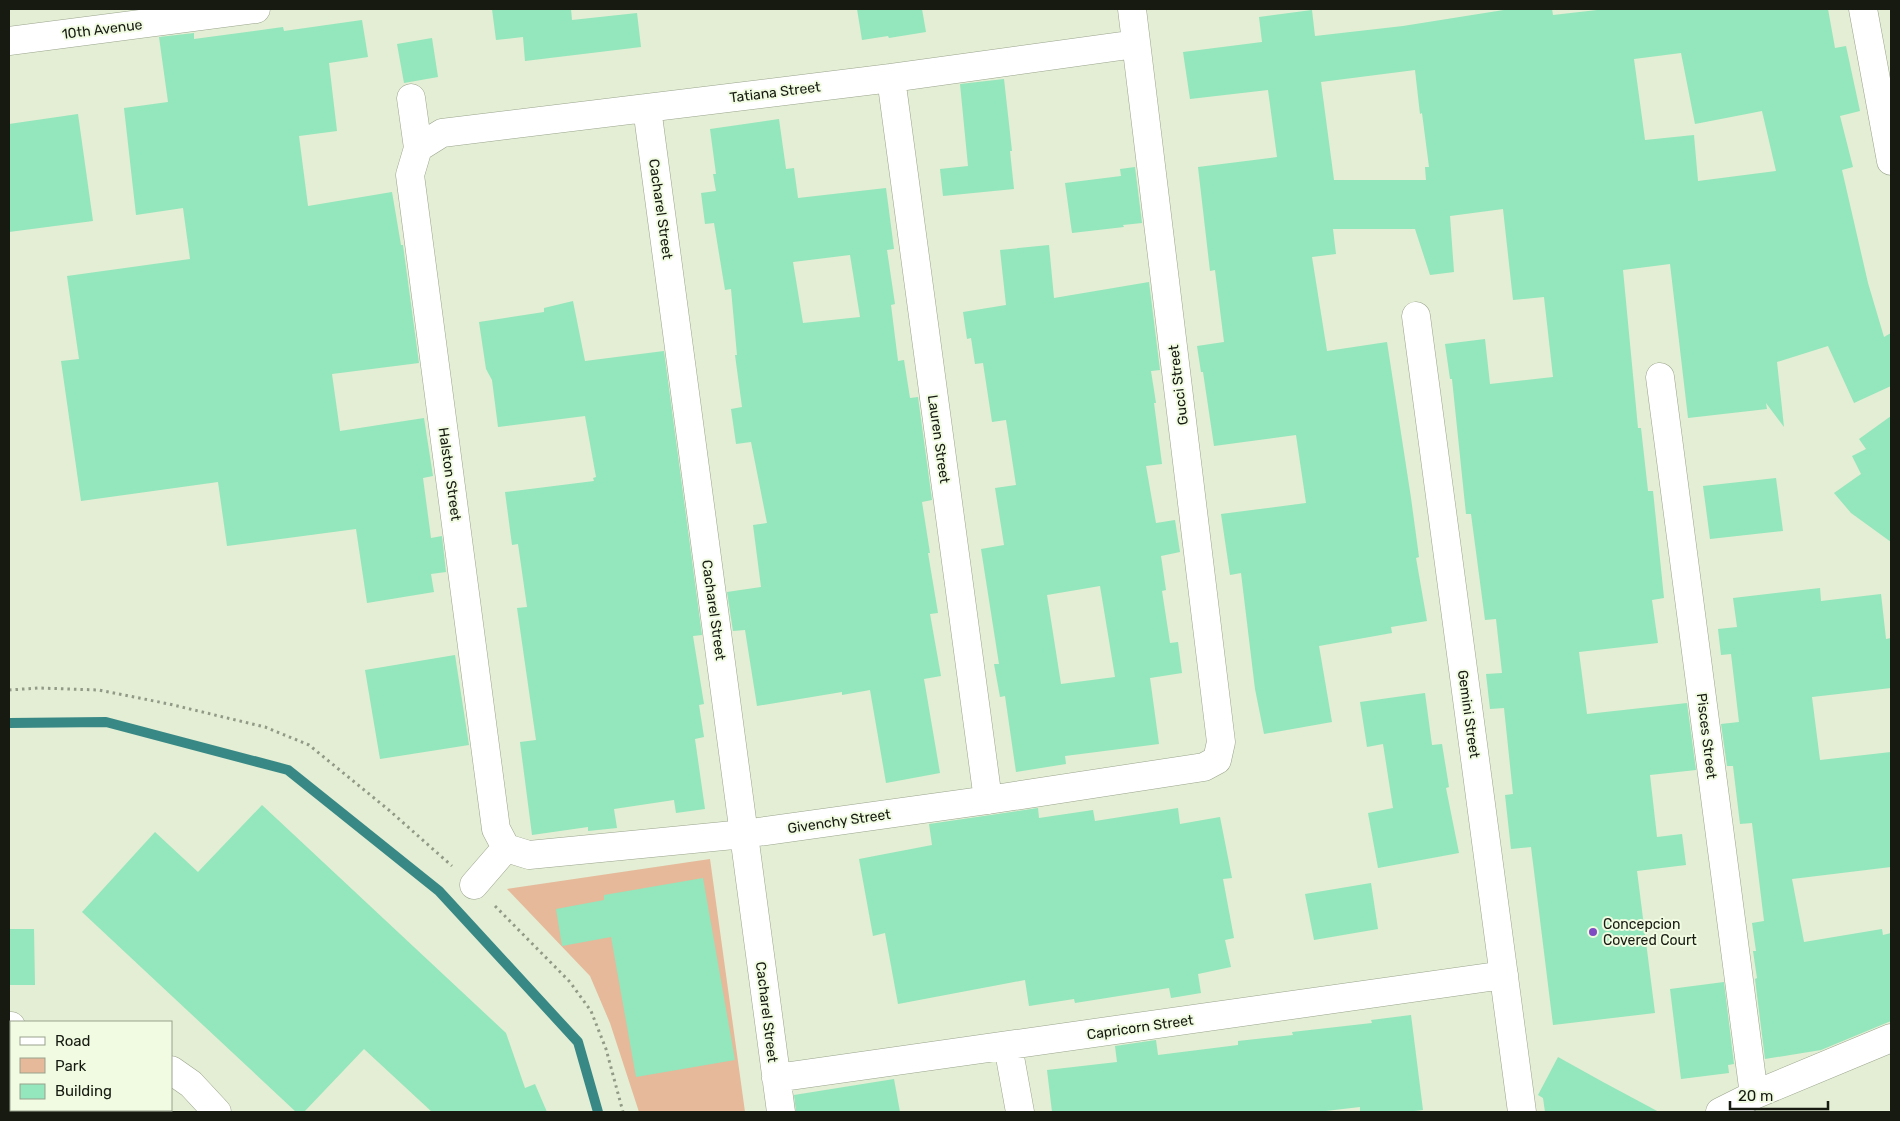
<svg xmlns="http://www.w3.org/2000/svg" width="1900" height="1121" font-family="Rubik,sans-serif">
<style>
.green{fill:#e5b99a}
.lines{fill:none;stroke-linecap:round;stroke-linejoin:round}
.stream{stroke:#388986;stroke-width:10}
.building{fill:#94e6bc;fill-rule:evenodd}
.minor-casing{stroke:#9aa48c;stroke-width:29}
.tertiary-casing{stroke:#9aa48c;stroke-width:29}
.path{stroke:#929a87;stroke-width:3;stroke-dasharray:2.5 4;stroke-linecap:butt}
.minor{stroke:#fff;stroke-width:28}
.tertiary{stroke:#fff;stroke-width:28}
.poi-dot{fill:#7f4cc3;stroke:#f0fbe1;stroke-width:2}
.labels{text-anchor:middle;stroke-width:4;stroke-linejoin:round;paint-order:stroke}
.street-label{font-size:14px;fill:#161a11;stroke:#f0fbe1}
.poi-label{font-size:14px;fill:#161a11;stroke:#f0fbe1;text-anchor:start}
</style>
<rect width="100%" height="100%" fill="#e3eed4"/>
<!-- green -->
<path class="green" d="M710 859 745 1112H639L610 1023 590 976 507 889Z"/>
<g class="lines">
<!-- stream -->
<path class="stream" d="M9 723 106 722 288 770 439 891 578 1042 598 1112"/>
</g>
<!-- building -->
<path class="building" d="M492 9H571L572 20 637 13 641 47 525 61 523 37 496 40Z
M857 9H922L926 32 889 38 888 36 862 40Z
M1510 9H1552L1553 15 1606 9H1828L1835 48 1846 46 1860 111 1840 116 1853 167 1842 170 1868 283 1884 337 1891 333V386L1854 403 1828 346 1777 362 1784 427 1766 403 1767 409 1688 418 1670 264 1623 270 1638 428H1641L1648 491H1653L1664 598 1652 600 1658 643 1579 652 1587 714 1687 703 1696 770 1650 775 1657 837 1682 834 1686 865 1637 871 1655 1013 1553 1025 1531 847 1511 849 1505 795 1513 794 1504 708 1490 709 1486 674 1502 673 1496 619 1485 620 1471 514H1466L1452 379H1450L1445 344 1485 339 1490 384 1553 377 1544 297 1513 300 1503 209 1450 216 1454 272 1430 275 1415 229H1333L1336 254 1312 257 1327 351 1387 342 1411 498 1419 557 1416 558 1427 621 1391 627 1392 633 1319 646 1332 722 1264 734 1255 689 1241 573 1230 575 1221 514 1306 503 1296 435 1214 446 1203 372H1201L1197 346 1224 342 1215 270 1210 271 1198 167 1277 157 1268 90 1190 99 1183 52 1262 42 1259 17 1312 10 1315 36 1403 26ZM1681 53 1695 124 1762 111 1776 171 1698 181 1694 135 1645 140 1634 59ZM1415 70 1420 114 1422 113 1429 167H1425L1426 180H1334L1321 82Z
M362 20 368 57 329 63 337 131 299 136 308 206 392 192 401 245H403L419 363 332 374 340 431 424 418 433 476 423 478 431 538 442 536 446 572 431 574 434 592 367 603 356 529 227 546 218 482 81 501 61 361 79 359 67 276 190 259 183 208 136 215 124 108 168 102 159 37 194 33V39L283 27 284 31Z
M432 38 438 77 404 83 397 44Z
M1004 79 1012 151H1010L1014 189 943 196 940 169 968 166 960 84Z
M78 114 93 221 9 232V124Z
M779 119 786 169 794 168 798 198 886 188 894 249 887 250 895 304 891 305 898 361 904 360 910 398 918 397 932 500 922 502 930 553H928L938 613 930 614 941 676 924 679 940 773 886 783 870 690 842 695V692L757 706 745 630 733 631 727 592 761 587 753 525 767 523 751 442 736 444 731 409 742 407 735 355H737L731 289 725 290 714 223 705 224 701 193 716 191 713 174H716L710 129ZM850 255 860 317 803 323 793 262Z
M1135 167 1142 223 1123 225 1124 227 1072 233 1065 183 1121 176 1120 169Z
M1049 245 1054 298 1149 282 1160 370 1151 371 1156 403H1154L1162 464 1146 466 1156 523 1175 520 1180 552 1161 556 1166 590 1162 591 1170 643 1178 642 1182 673 1150 678 1159 744 1065 756 1066 764 1016 772 1005 696 1000 697 994 664H999L981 549 1004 545 995 488 1016 485 1006 420 992 422 983 363 975 364 971 338 967 339 963 312 1006 305 1000 250ZM1100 586 1115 677 1061 684 1047 595Z
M573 301 585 361 664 351 702 635 693 636 704 704 699 705 704 737 695 739 705 809 676 813 674 800 614 809 617 828 588 831V827L532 835 520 742 536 740 517 608 527 607 518 544 512 545 505 492 594 481 593 478 596 477 585 416 498 427 492 380 486 369 479 322 544 312V308Z
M1891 416V542L1851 513 1834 493 1861 474 1852 456 1866 449 1859 439Z
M1776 478 1783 531 1710 539 1703 486Z
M1820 588 1821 601 1881 594 1886 639 1891 638V688L1812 697 1820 760 1891 752V867L1792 879 1804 942 1882 929 1883 935 1891 933V1021L1821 1050 1765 1059 1755 979 1757 978 1753 951H1756L1752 923 1764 921 1752 823 1740 824 1733 766H1727L1721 724 1739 722 1731 654 1721 655 1718 629 1737 627 1733 598Z
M455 655 469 745 380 759 365 670Z
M1425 693 1432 745 1442 744 1449 787 1446 788 1459 853 1378 868 1368 813 1393 808 1383 744 1367 747 1360 702Z
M262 805 506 1033 525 1088 535 1084 547 1112H432L364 1049 304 1112H296L82 912 155 832 198 872Z
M1038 808 1039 818 1093 810 1095 821 1178 808 1180 824 1220 817 1232 878 1223 879 1234 938 1225 940 1231 967 1198 974 1201 993 1171 998 1169 988 1075 1003 1074 999 1029 1006 1025 980 898 1004 885 933 873 936 859 859 932 845 929 824Z
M703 878 735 1060 636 1077 611 937 562 946 556 909 604 900V895Z
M1371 883 1378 929 1314 940 1305 894Z
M9 929H34L35 985H9Z
M1724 982 1734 1064 1728 1065 1729 1073 1681 1079 1670 989Z
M1411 1015 1423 1110 1406 1112H1360V1107L1317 1112H1052L1047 1070 1117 1062 1115 1046 1156 1040 1158 1055 1238 1045V1041L1293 1035 1292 1032 1372 1023 1371 1020Z
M1558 1057 1603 1082 1659 1112H1545L1543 1098 1538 1095Z
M894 1079 900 1112H796L794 1095Z"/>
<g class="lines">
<defs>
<path id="minor" d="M9 41 256 9
M891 78 988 800
M411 98 418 148 410 175 496 829 506 848
M647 108 781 1112
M418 148 442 133 891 78 1136 44
M1416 316 1522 1112
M1660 377 1754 1095
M474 885 506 848 529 855 744 834 988 800 1204 767 1217 760 1221 742 1132 9
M9 1026H11
M1008 1046 1020 1112
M171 1070 191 1084 217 1112
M776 1078 1504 975
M1720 1112 1754 1095 1891 1038"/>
<path id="tertiary" d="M1863 9 1891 161"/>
</defs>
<!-- minor casing -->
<use href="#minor" class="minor-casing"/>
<!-- tertiary casing -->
<use href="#tertiary" class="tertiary-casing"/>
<!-- path -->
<path class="path" d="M9 690 38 688 99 690 169 704 265 727 309 745 390 811 452 866
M495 906 570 982 591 1011 606 1049 623 1112"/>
<!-- minor -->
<use href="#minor" class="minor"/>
<!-- tertiary -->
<use href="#tertiary" class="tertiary"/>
</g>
<!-- markers -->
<circle class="poi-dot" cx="1593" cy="932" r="5"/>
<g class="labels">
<!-- street labels -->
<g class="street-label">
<text transform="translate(102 29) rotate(-7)" y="5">10th Avenue</text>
<text transform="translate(775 92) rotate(-7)" y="5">Tatiana Street</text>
<text transform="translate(661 209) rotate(82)" y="5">Cacharel Street</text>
<text transform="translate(1178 385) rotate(-97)" y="5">Gucci Street</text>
<text transform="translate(939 439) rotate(82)" y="5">Lauren Street</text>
<text transform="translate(450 474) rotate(82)" y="5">Halston Street</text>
<text transform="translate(714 610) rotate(82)" y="5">Cacharel Street</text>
<text transform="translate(1469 714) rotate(82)" y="5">Gemini Street</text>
<text transform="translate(1707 736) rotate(83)" y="5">Pisces Street</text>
<text transform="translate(839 821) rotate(-8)" y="5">Givenchy Street</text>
<text transform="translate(767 1012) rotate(83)" y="5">Cacharel Street</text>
<text transform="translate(1140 1027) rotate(-8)" y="5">Capricorn Street</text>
</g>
<!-- poi labels -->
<g class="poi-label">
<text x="1603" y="929">Concepcion<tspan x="1603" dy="16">Covered Court</tspan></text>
</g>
</g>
<!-- border -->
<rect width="1900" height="1121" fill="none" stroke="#161a11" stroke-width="20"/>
<!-- legend -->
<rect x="10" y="1021" width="162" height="90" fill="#f0fbe1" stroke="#99a18e"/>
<rect x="20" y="1037" width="25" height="8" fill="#ffffff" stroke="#99a18e"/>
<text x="55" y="1046" font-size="15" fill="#161a11">Road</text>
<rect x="20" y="1058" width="25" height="15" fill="#e5b99a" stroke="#99a18e"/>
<text x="55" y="1071" font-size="15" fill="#161a11">Park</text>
<rect x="20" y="1084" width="25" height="15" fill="#94e6bc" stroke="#99a18e"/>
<text x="55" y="1096" font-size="15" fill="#161a11">Building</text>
<!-- scale -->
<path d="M1730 1101v8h98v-8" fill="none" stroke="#161a11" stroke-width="2.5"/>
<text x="1738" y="1101" font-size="15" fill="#161a11" stroke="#f0fbe1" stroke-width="4" paint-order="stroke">20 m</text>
</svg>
